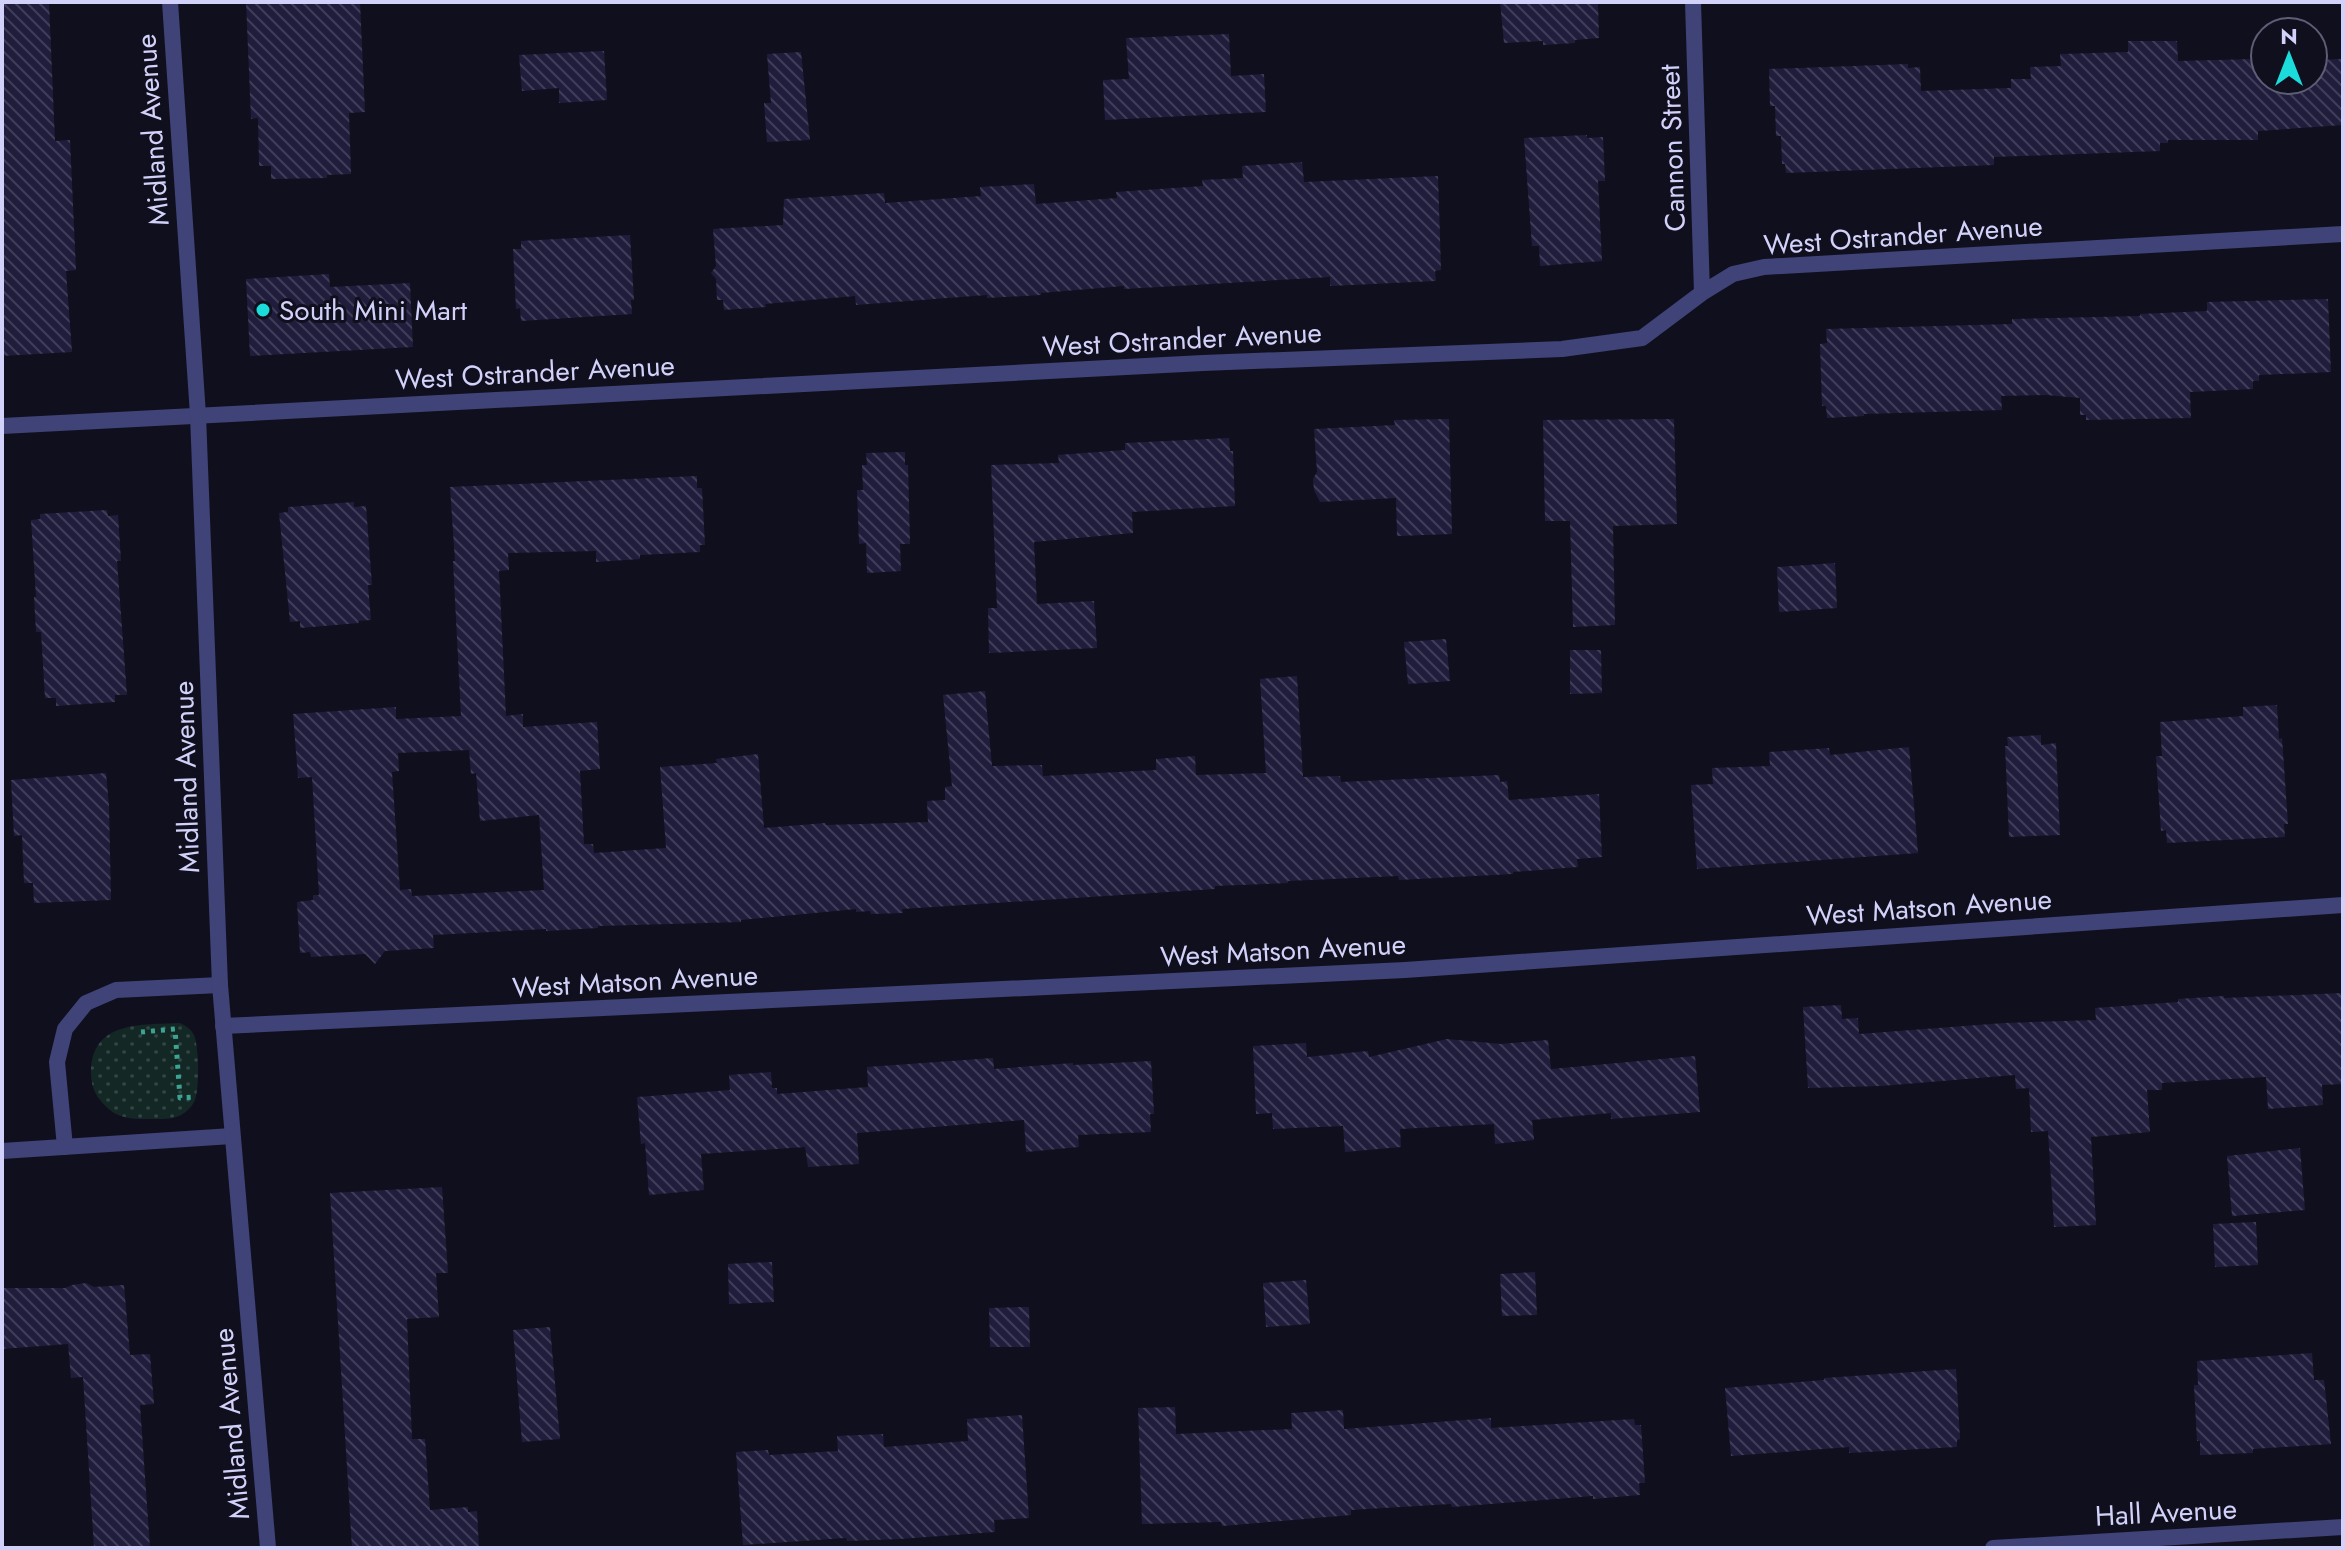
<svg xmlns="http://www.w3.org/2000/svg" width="2345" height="1550" font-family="Jost,sans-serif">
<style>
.grass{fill:url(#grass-dots)}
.building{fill:url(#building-back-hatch);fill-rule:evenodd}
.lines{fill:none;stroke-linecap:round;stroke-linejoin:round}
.path{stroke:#3ca392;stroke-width:5;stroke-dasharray:4 6;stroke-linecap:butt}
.service{stroke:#3f4377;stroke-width:16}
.minor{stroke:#3f4377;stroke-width:16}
.tertiary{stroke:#3f4377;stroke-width:16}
.poi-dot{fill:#1bdcdb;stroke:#100f1e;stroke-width:3}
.labels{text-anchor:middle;stroke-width:6;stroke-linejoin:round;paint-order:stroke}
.street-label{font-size:28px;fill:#d2d1f9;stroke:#100f1e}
.poi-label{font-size:28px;fill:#d2d1f9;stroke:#100f1e;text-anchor:start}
</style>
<defs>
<pattern id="grass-dots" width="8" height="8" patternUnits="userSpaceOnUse" patternTransform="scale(2)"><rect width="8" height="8" fill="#132724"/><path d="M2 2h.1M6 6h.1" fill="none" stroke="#344545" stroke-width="1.8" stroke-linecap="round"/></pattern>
<pattern id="building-back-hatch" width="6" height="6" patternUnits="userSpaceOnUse" patternTransform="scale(2)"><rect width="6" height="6" fill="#201d3c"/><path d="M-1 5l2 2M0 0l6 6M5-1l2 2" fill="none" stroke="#403d59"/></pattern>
</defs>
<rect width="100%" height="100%" fill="#100f1e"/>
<!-- grass -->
<path class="grass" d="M180 1023C186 1026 191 1029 194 1035 199 1046 200 1092 194 1102 192 1107 186 1112 181 1115 172 1120 156 1119 145 1119 133 1119 119 1118 110 1110 97 1099 91 1089 91 1073 91 1020 142 1025 180 1023Z"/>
<!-- building -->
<path class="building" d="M2 2H49L55 141 70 140 76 270 66 271 72 352 2 356Z
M246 2H360L365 112 349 113 351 174 327 175V178L271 179V166H259L258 118 251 119Z
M1500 2H1598L1599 38 1575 40V43L1543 45V41L1504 43Z
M1229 34 1231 76 1264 74 1266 112 1105 120 1103 80 1129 79 1126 38Z
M2128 41H2177L2178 61 2255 59 2256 62H2265V80H2313V60L2343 59V125L2258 131V140H2168V143H2160V151L1994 157V165L1786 173 1785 164H1782L1781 136H1776L1775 106H1770L1769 69 1908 64V68L1920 67 1921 91 2011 88V79H2031L2030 67 2061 66 2060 54 2128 52Z
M604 51 607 100 559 103V88L522 91 519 55Z
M801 52 810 140 767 142 764 103H771L767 54Z
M1587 135V138L1603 137 1605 181H1598L1602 261 1540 266 1539 246H1532L1524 138Z
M1302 162 1304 182 1438 176 1441 270 1435 271 1436 281 1330 286V277L1124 289V286L1041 293V295L987 298V295L856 305 855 296 765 304 766 307 724 310 723 300H717L716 279 711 273 716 266 713 229 783 225 784 199 884 193 885 203 981 196 980 187 1034 184 1036 204 1117 198 1116 192 1203 186 1202 180 1243 178 1242 166Z
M630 235 634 300H631L632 314 521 321 520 308 516 309 513 249H521V241Z
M329 274 330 287 410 283 413 347 250 356 246 279Z
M2328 299 2331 372 2259 375V381H2253V389L2190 392 2191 418 2086 420V415H2080V398L2046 395 2001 396 2002 410 1864 414V416L1827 418 1826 406H1822L1820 344 1827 343 1826 329 2012 324V319L2140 316V314L2207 311V302Z
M1449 419 1452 534 1397 536 1396 498 1320 502 1314 490 1313 479 1317 472 1314 429 1395 425 1394 420Z
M1674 419 1677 524 1613 526 1615 625 1573 627 1570 521H1545L1543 420Z
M1229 438 1230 451H1233L1235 506 1132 512 1133 533 1034 542 1037 604 1094 601 1097 648 989 653 988 608H997L991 465 1059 463 1058 455 1125 450V443Z
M905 452V465H908L910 544H900L901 571 867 573 866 543 859 544 857 490H863L862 465H867L866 453Z
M697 476V488H702L705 545H700V552L640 555V559L596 562V551L508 553 509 570 499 571 506 716 523 714V727L597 722 600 769 580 771 584 844H593L594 853 666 848 660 767 717 763 716 759 758 754 764 828 825 823 826 825 928 822 927 801 945 800V787L952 786 943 695 985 691 992 766 1042 765 1043 776 1156 770V759L1195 756 1196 775 1266 773 1260 679 1297 676 1303 777 1340 776 1341 782 1499 775 1500 782 1507 781 1509 800 1599 794 1602 857 1577 859 1578 867 1513 872V874L1399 880 1398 876 1288 881V883L1215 886V889L902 909 903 913 871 914 870 911 856 912V909L741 920V922L598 926V928L546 931V929L433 935 434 948 385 951 375 964 365 954 311 957 310 952 300 953 297 902 313 900V895H319L312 777 298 778 293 714 396 707V719L461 716 453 561H455L450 487ZM469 750 471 774 476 773 480 821 539 815 544 890 412 896 411 889 400 890 392 772 399 771 398 753Z
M354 502V507L366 506 372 585H368L371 620 358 621 359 623 300 628V621L290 622 279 513 288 512V507Z
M107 510 108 516 118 515 121 561H117L127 695H115V702L56 706V698H45L41 632H36L34 597H36L31 520 40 519V514Z
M1835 563 1837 608 1779 612 1777 567Z
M1446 639 1450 681 1408 684 1404 642Z
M1570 650H1601L1602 693 1570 694Z
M2277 705 2279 739 2282 738 2288 824H2284L2285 837 2167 843 2166 830 2161 831 2156 756H2162L2160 722 2243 716V707Z
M2041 735V745L2056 743 2060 835 2009 837 2005 746H2008L2007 737Z
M1909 747 1918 853 1697 869 1691 785 1713 784 1712 768 1770 766 1769 752 1829 748 1830 755Z
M106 773 109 806 111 900 34 903 33 883H24L22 835 14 836 11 780Z
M2343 993V1084L2322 1085 2323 1105 2268 1109 2266 1077 2162 1083V1090H2147L2150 1132 2091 1137 2096 1225 2054 1227 2048 1131 2031 1132 2029 1088 2016 1089 2015 1075 1881 1086 1808 1088 1803 1007 1841 1005 1842 1019 1858 1018 1859 1034 2004 1023 2096 1020 2095 1008 2178 1002V999L2224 996V998Z
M1447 1039 1501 1044 1548 1040 1551 1069 1695 1056 1700 1112 1611 1119V1113L1532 1120 1534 1140 1495 1144 1494 1124 1400 1129 1401 1147 1345 1152 1343 1126 1273 1129 1272 1113 1256 1114 1253 1046 1306 1043 1307 1057 1368 1051 1369 1057Z
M993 1058 994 1069 1073 1063V1065L1151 1061 1154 1114H1150L1151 1132 1078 1135 1079 1147 1026 1152 1024 1120 857 1133 859 1164 808 1167 805 1147 701 1154 704 1190 649 1195 645 1143 641 1144 637 1097 730 1090 729 1075 771 1072 772 1088H777V1094L868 1087 867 1067Z
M2300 1148 2305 1210 2232 1216 2227 1156Z
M442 1187 448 1273H436L439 1317 407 1319 412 1439H425L430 1510 468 1507V1512L477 1511 479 1548H352L330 1193Z
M2256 1222 2258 1265 2215 1267 2213 1224Z
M772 1262 774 1302 729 1304 728 1264Z
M1535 1272 1537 1315 1502 1316 1500 1274Z
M1306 1280 1310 1324 1266 1327 1263 1283Z
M86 1283 94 1287 124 1285 130 1355 150 1354 154 1404 140 1405 150 1548H94L83 1377 71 1378 68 1344 2 1349V1288H65L72 1285Z
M1029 1307 1030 1347H990L989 1308Z
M550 1327 560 1439 522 1442 513 1330Z
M2312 1353 2314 1380H2324L2331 1444 2253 1449V1453L2200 1455V1441H2197L2194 1385H2198L2197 1361Z
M1956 1369 1960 1439 1957 1440V1447L1849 1453V1447L1731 1456 1725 1388 1824 1380V1378Z
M1175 1407 1176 1434 1292 1429 1291 1413 1343 1410 1344 1429 1491 1418V1428L1634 1419 1635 1425H1641L1645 1483H1639L1640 1495 1593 1499V1496L1452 1507 1451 1504 1351 1510V1515L1222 1526 1221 1522 1142 1524 1138 1408Z
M1022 1415 1029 1518 994 1520 995 1532 900 1539 847 1541 846 1538 743 1545 736 1452 768 1450 769 1455 838 1451 837 1436 883 1434 884 1447 968 1441 967 1419Z"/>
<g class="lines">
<!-- path -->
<path class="path" d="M141 1032 175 1029 180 1098 196 1097"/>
<!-- service -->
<path class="service" d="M65 1147 57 1062 65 1029 86 1003 116 990 220 985"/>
<!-- minor -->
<path class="minor" d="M1693 2 1702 293
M2 426 1203 363 1562 349 1642 338 1702 293 1733 274 1764 267 2343 234
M223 1026 1405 970 2343 905
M2 1151 232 1136
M1993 1548 2343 1527"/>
<!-- tertiary -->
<path class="tertiary" d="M170 2 198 415 220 985 268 1548"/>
</g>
<!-- markers -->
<circle class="poi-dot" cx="263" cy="310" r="8"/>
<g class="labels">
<!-- street labels -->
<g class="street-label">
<text transform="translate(152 130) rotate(-94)" y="10">Midland Avenue</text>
<text transform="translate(1672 148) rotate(-92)" y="10">Cannon Street</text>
<text transform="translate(1903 235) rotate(-4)" y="10">West Ostrander Avenue</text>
<text transform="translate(1182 339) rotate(-3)" y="10">West Ostrander Avenue</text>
<text transform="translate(535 372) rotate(-3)" y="10">West Ostrander Avenue</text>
<text transform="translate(186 777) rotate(-92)" y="10">Midland Avenue</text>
<text transform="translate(1929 907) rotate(-4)" y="10">West Matson Avenue</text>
<text transform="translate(1283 950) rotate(-3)" y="10">West Matson Avenue</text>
<text transform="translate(635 981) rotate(-3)" y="10">West Matson Avenue</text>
<text transform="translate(231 1424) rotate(-95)" y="10">Midland Avenue</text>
<text transform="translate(2166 1512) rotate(-3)" y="10">Hall Avenue</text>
</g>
<!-- poi labels -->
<g class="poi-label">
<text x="279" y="320">South Mini Mart</text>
</g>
</g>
<!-- border -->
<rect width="2345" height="1550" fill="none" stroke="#d2d1f9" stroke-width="8"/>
<!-- north arrow -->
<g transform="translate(2289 56)"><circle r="38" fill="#100f1e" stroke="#5e5d76" stroke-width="2"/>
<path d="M0-6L14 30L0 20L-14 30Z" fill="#1bdcdb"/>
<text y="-12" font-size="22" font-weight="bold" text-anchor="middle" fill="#d2d1f9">N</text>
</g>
</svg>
